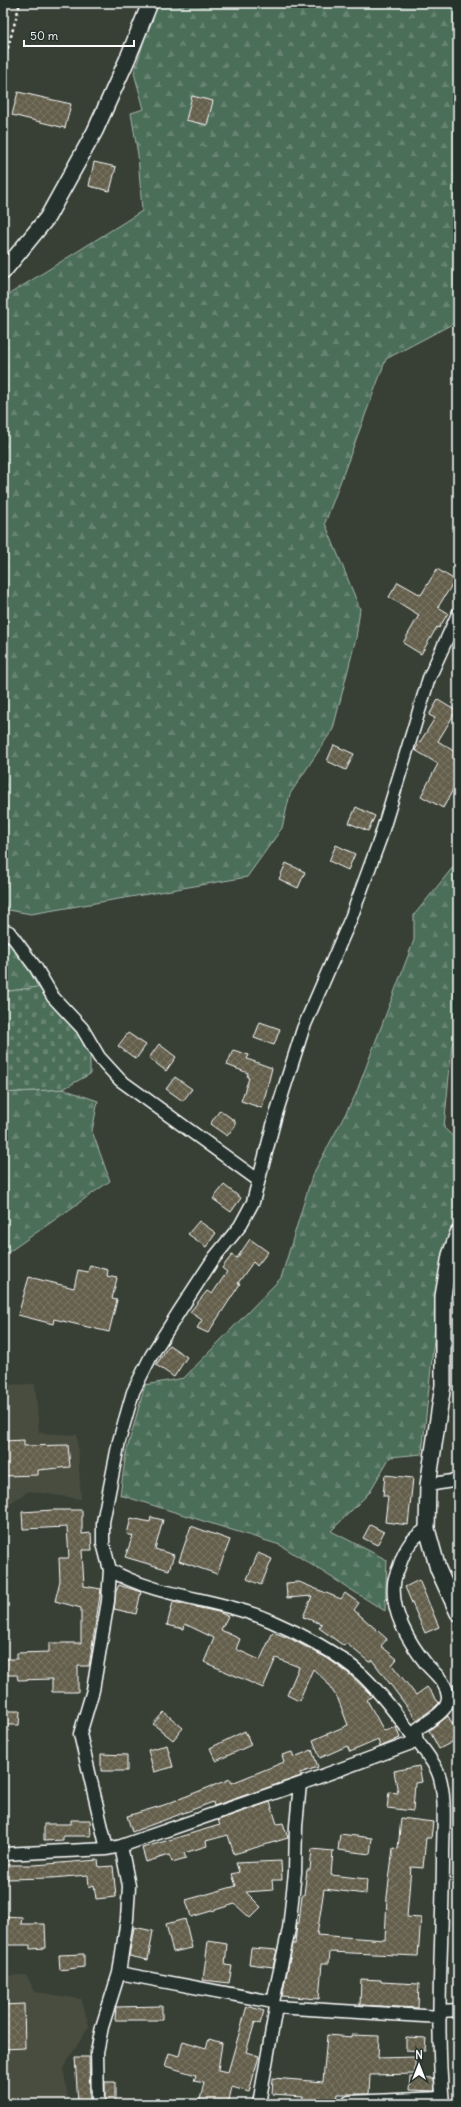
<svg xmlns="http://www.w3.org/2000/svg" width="461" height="2107" font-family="Delius,sans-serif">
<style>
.built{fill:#494d41}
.forest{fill:url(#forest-firs);stroke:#a6b6ac}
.cemetery{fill:url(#cemetery-stones);stroke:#a6b6ac}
.building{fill:url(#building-cross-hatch);stroke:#fff}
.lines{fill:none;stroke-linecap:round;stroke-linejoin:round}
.minor-casing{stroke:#fff;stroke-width:15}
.tertiary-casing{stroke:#fff;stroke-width:18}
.path{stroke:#fff;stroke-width:2.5;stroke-dasharray:3 3;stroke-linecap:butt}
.minor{stroke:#26332d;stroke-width:12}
.tertiary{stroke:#26332d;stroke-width:15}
</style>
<defs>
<pattern id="forest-firs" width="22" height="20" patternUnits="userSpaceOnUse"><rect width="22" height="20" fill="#4c6e59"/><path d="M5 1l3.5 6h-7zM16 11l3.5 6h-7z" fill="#678472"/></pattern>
<pattern id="cemetery-stones" width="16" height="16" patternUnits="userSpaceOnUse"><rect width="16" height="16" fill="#4c6e59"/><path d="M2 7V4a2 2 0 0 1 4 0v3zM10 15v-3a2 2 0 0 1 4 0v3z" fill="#678472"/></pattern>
<pattern id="building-cross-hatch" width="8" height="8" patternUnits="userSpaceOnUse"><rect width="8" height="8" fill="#635e4c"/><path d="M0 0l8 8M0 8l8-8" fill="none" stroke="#7a7667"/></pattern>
</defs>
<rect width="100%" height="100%" fill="#384036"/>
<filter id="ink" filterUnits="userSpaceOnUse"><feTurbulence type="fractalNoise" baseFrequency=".025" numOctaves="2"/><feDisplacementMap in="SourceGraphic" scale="8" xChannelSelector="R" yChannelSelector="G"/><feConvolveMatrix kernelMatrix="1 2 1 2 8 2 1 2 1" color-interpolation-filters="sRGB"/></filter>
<g filter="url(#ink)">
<!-- built -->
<path class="built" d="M35 1384 39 1433 77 1435 81 1499 29 1491 5 1506 3 1512V1385Z
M26 1975 35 1992 81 1999 89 2026 63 2068 69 2104H3V1976Z"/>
<!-- forest -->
<path class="forest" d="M154 3H458V321L386 359 325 523 360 609 356 638 333 729 290 794 282 828 247 877 31 914 3 909V298L142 211 138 155 131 113 144 109 134 73 150 21Z
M458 861V1032L452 1045 444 1128 458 1141V1219L442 1263 422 1454 390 1457 369 1493 331 1531 387 1560 385 1611 280 1545 120 1495 126 1453 145 1385 184 1378 281 1278 312 1176 355 1096 414 940V915Z
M3 930 9 932 38 987 3 992Z
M63 1089 98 1101 92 1131 110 1181 3 1256V1093Z"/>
<!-- cemetery -->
<path class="cemetery" d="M38 987 90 1048V1074L63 1089 3 1093V992Z"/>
<!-- building -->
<path class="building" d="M18 92 71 104 65 128 12 115Z
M192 96 213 101 207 125 186 120Z
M94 162 116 167 110 191 89 186Z
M437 569 455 580 438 607 448 613 439 628 437 627 421 654 403 643 419 615 389 597 398 582 421 595Z
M438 700 456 711 438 741 458 754V780L443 808 421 796 438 764 415 750 435 718 429 715Z
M334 745 354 754 346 770 327 761Z
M356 807 375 816 368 831 349 823Z
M336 845 355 854 348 870 329 861Z
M286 863 305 872 298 888 279 879Z
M260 1022 280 1029 274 1045 254 1038Z
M128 1033 146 1045 136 1059 118 1046Z
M159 1044 176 1057 166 1071 149 1058Z
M233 1050 249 1055 247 1059 272 1068 262 1108 241 1101 249 1078 247 1077 248 1073 227 1065Z
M175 1077 192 1089 183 1101 166 1089Z
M220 1110 235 1121V1126L227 1136 210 1124Z
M224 1185 241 1198 231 1212 213 1199Z
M199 1221 216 1233 206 1247 188 1234Z
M250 1239 268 1252 257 1266 253 1262 238 1283 240 1284 208 1333 197 1328 202 1320 190 1312 207 1291 212 1294 227 1272 222 1268 232 1255 237 1258Z
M90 1265 108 1270 107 1276 117 1278 112 1299 117 1300 109 1332 54 1319 53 1324 18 1315 29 1277 74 1288 78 1270 88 1272Z
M169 1345 187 1357 174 1377 156 1365Z
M24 1440V1446L68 1445 70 1467 38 1470V1475L3 1476V1441Z
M385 1475 413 1478 408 1525 385 1522 388 1496H383Z
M53 1510H82V1534L91 1533 92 1550H82L84 1586 101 1589 89 1666H78V1692H52V1679L18 1680 17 1675H3V1659H17V1653L49 1652V1643H81V1608L55 1601 60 1581 59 1558H69L67 1527 23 1529 22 1512Z
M151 1517 163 1520 155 1549 174 1555 169 1570 125 1557 133 1536 127 1534 131 1518 150 1522Z
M370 1525 384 1532 377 1545 363 1538Z
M191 1526 230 1540 217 1574 179 1561Z
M258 1553 272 1559 261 1585 247 1579Z
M419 1580 439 1627 425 1633 405 1587Z
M299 1582 341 1599 345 1593 359 1603 354 1610 387 1639 381 1646 397 1659 392 1665 416 1695 427 1687 439 1703 435 1707 417 1720 372 1660 369 1662 346 1643 344 1646 319 1628 322 1624 303 1617 312 1596 287 1598 286 1583Z
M119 1585 141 1592 136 1614 114 1609 116 1591Z
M173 1602 218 1612 228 1616 221 1630 240 1639 236 1649 260 1660 273 1632 291 1639 327 1658 348 1673 369 1693 372 1696 367 1700 384 1731 396 1727 400 1738 380 1747 378 1740 350 1752 347 1746 320 1758 313 1740 348 1725 338 1699 326 1681 313 1669 299 1701 287 1695 299 1667 276 1658 263 1688 204 1662 214 1638 185 1624 184 1629 167 1625Z
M4 1711H20L19 1725H4Z
M164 1712 183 1728 173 1740 153 1724Z
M448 1716 458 1733V1739L439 1749 429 1730Z
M245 1731 251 1745 216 1761 210 1748Z
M167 1745 173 1767 154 1772 148 1750Z
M312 1750 318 1767 300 1773 301 1776 214 1806 213 1802 132 1832 127 1816 164 1805 230 1779 232 1783 284 1762 282 1755 292 1752 294 1757Z
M101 1754 127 1755V1771H101Z
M419 1766 422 1782 415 1783 413 1811 387 1808 389 1792 398 1793 394 1771Z
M270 1802 277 1824 283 1823 288 1838 234 1854 228 1835 206 1841 207 1846 184 1853 186 1858 172 1862 169 1855 146 1862 142 1848 220 1825 218 1820Z
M401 1818 433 1822 431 1838H426L423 1868 411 1867 407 1917 421 1918 418 1956 330 1952 329 1963H322L319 1999 282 1996 293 1944H295L297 1923H299L302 1895H304L307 1870H310L312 1849 333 1851 331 1875 367 1879 366 1894 324 1889 317 1935 385 1940 387 1897 393 1848 398 1849Z
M71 1820H90L91 1836H63V1840L44 1841V1824H71Z
M340 1834 372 1838 370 1854 338 1850Z
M98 1860 99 1867 113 1866 116 1897 96 1899 94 1885 89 1887 88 1875 51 1878 5 1879V1865H35Z
M281 1861 282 1880H272L273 1890 246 1892 261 1907 250 1918 235 1904 191 1917 186 1900 236 1886 232 1874 239 1872 236 1863Z
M3 1916 22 1917 21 1924H45L46 1948 30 1949V1945H3Z
M185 1919 192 1948 173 1952 166 1924Z
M134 1927 153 1931 148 1960 129 1956Z
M208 1941 227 1944 225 1965 232 1966 229 1983 203 1980Z
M251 1948 277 1950 273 1967 249 1964Z
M84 1954V1967L60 1970 59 1955Z
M361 1979 381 1980V1982L419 1984 418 2008 360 2005Z
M24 2004 25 2048 3 2049V2005Z
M162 2006V2020H115L116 2007Z
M247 2006 264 2011 260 2024 255 2022 246 2052 259 2056 249 2092 232 2087 228 2104H199L204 2083 194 2081 196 2075 165 2066 169 2053 179 2056 183 2041 206 2048 209 2039 222 2043 218 2070 228 2072Z
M327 2035 352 2037V2035L379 2036 378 2058 415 2057V2074L370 2075 369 2094H338L337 2101 316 2099 315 2104H302L303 2096 272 2094 273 2078 323 2082Z
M406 2037 426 2038 425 2051 406 2050Z
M75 2057H89L90 2103H78Z
M410 2077 434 2078 435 2091 409 2090Z
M105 2082H115V2102H105Z"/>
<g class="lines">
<defs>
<path id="minor" d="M3 930 9 932 36 968 53 997 82 1028 99 1057 120 1080 258 1180
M428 1485 458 1480
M107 1849 80 1734 93 1690 108 1601 110 1570
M3 1854 107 1849 121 1846 300 1784 417 1741 415 1731C425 1722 449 1713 448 1697 447 1683 436 1675 427 1665 410 1644 391 1613 394 1584 394 1577 398 1571 400 1564 405 1549 412 1537 427 1529
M119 1973 273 2002
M276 2007 440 2017
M440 2011 458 2010
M349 2102 442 2098
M98 2104 97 2052 102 2027 119 1973 127 1919 129 1886 121 1846
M259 2104 276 2007 273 2002 289 1929 295 1872 296 1826 300 1784
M443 2104C435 2021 443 1937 443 1854 443 1831 447 1791 437 1770 430 1757 419 1743 409 1731 395 1712 380 1692 362 1675 340 1654 299 1633 271 1621 219 1598 159 1598 110 1570L103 1543V1522L119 1441 133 1392 151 1356 180 1310 214 1258 240 1226 253 1202 276 1114 303 1029 351 918 380 839 429 678 458 614"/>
<path id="tertiary" d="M3 272 47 218 95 131 127 60 150 3
M458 1233 450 1255 443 1296V1385L428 1485 427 1529 438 1569 458 1613"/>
</defs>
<!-- minor casing -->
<use href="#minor" class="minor-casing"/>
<!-- tertiary casing -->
<use href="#tertiary" class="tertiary-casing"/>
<!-- path -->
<path class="path" d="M3 66 20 3"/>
<!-- minor -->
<use href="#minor" class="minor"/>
<!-- tertiary -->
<use href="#tertiary" class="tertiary"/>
</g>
</g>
<!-- margin -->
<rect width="461" height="2107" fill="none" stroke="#26332d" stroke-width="16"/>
<rect x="8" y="8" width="445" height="2091" fill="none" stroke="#fff" stroke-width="1.5" filter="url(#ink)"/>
<!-- north arrow -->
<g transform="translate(419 2065)" stroke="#26332d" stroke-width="3" paint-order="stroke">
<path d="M0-3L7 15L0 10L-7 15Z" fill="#ffffff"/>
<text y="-6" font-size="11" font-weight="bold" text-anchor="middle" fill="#ffffff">N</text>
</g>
<!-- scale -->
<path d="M24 40v6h110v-6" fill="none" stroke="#ffffff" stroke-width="2"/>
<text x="30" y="40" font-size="12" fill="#ffffff" stroke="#26332d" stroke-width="3" paint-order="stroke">50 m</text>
</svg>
